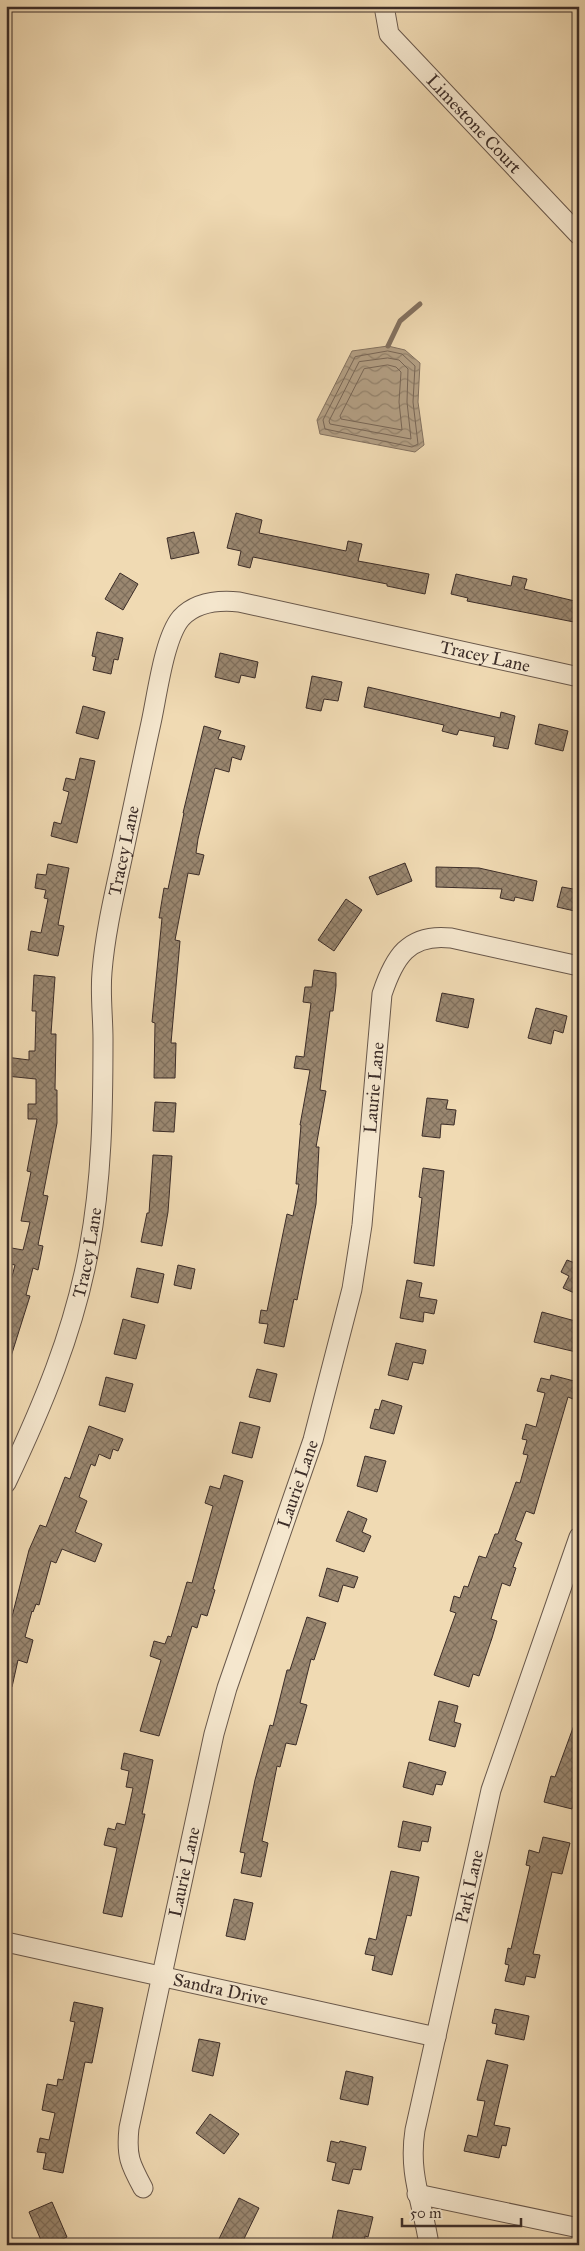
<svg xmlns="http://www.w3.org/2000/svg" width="585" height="2251" font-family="'IM FELL Great Primer',serif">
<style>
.water{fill:url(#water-waves);stroke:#83715f}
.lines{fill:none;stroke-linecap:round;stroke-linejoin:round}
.shore{stroke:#786656;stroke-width:1}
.stream{stroke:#83715f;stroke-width:5}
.building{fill:url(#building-cross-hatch);stroke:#3c2d28}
.minor-casing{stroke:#69584b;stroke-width:21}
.minor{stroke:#f5e7ce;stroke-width:19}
.labels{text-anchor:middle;stroke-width:5;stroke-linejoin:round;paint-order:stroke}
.street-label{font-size:18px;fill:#3c2d28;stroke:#f5e7ce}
</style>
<defs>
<pattern id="water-waves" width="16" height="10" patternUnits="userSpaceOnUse" patternTransform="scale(1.25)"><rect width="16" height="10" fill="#b39f84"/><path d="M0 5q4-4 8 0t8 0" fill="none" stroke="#93826c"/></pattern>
<pattern id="building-cross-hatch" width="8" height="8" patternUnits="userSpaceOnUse" patternTransform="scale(1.25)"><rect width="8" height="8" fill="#9a8770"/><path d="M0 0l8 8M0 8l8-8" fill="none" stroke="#7f6f5c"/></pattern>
</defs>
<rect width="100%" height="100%" fill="#f0dab3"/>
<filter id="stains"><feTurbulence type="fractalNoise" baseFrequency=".004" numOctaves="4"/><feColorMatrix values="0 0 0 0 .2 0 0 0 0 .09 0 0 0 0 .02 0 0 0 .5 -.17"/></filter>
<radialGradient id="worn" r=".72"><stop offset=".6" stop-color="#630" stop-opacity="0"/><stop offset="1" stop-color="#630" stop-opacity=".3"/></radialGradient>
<!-- water -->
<path class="water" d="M388 346 405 350 420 363 418 402 424 445 415 452 320 434 317 420 352 351Z"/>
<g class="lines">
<!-- shore -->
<path class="shore" d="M388 351 402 354 415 366 413 402 418 444 412 447 325 429 323 420 355 357Z
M388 358 399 360 408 369 407 402 411 439 330 424 329 421 359 362Z
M388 365 396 367 401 372 399 402 402 430 341 419 340 416 364 369Z"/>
<!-- stream -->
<path class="stream" d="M388 346 400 321 420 304"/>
</g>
<!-- building -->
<path class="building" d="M236 513 262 520 259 533 346 551 348 541 362 544 358 561 429 574 425 594 387 586V584L253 557 250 568 238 565 241 551 227 548Z
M194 532 199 553 171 559 167 538Z
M120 573 138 584 123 610 105 599Z
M456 574 511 586 513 576 527 579 524 589 579 602V623L467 601 468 598 451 594Z
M97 632 123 638 118 660 114 659 111 674 93 670 96 657 92 656Z
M220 653 258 662 255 678 241 675 239 683 215 677Z
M312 676 342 682 338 701 324 699 321 711 306 708Z
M368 687 500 718 501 712 515 716 508 749 493 746 495 737 459 730 457 735 442 731 444 725 364 707Z
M83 706 105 712 98 739 76 733Z
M539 724 568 731 563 751 535 744Z
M204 726 221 731 218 739 245 746 241 760 232 757 229 772 215 768 198 839 196 853 204 855 199 875 188 873 175 940 180 941 171 1043H176L175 1078H154L155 1023 152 1022 162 918H159L164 888 168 889 184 813H183Z
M80 758 95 761 77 843 51 836 54 822 61 824 69 792 63 790 66 778 75 780Z
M405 863 412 881 377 895 369 877Z
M48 864 69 868 58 925 64 926 58 956 28 950 31 931 41 933 48 899 44 898 46 890 35 888 37 874 46 875Z
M436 867 479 868 537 881 533 901 515 897 514 901 500 898 502 889 436 887Z
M562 887 579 890V912L557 907Z
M346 899 362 910 334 951 318 940Z
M314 970 336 973V986L333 1011H330L320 1090 326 1091 316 1147H319L316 1204 297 1300 294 1299 284 1347 264 1343 268 1324 259 1323 261 1310 267 1311 287 1214 293 1216 299 1184H296L301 1125H300L310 1070 294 1068 296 1056 304 1057 311 1003 303 1002 305 987H312Z
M34 975 55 977 51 1034H56L55 1090H57V1123L43 1195 48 1196 38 1245 43 1246 38 1270 33 1268 26 1295 30 1296 8 1366 6 1365V1299L15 1265 6 1263V1247L23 1250 30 1222 21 1221 31 1172 27 1171 37 1119H28V1104H36V1079L6 1076V1057L29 1060V1051H35L36 1011H32Z
M442 993 474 999 468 1028 436 1021Z
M536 1008 567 1016 563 1033 554 1030 551 1044 528 1038Z
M427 1098 448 1100 446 1109 456 1110 454 1125 441 1124 440 1138 422 1136Z
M155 1102 176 1103 174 1132 153 1131Z
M153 1155 172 1156 168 1212 162 1246 141 1242 147 1213H149Z
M423 1168 444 1171 434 1266 414 1263 422 1198 419 1197Z
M579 1256V1295L563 1288 569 1276 561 1272 567 1260 575 1263Z
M178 1265 195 1269 191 1289 174 1285Z
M137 1268 164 1274 158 1303 131 1297Z
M407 1280 422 1283 419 1297 437 1300 434 1314 424 1312 423 1322 400 1318Z
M542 1312 579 1322V1342L576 1352 534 1342Z
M123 1319 145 1325 136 1359 114 1354Z
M396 1343 426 1350 423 1364 413 1362 408 1380 388 1375Z
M257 1369 277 1374 270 1402 249 1397Z
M551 1375 578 1382 573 1399 568 1397 534 1514 526 1511 515 1540 522 1543 513 1567 516 1568 510 1586 502 1583 491 1619 497 1621 492 1638 479 1676 473 1674 469 1687 434 1675 456 1613 450 1611 454 1596 460 1598 464 1586 468 1587 479 1556 486 1558 495 1534H498L516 1482 520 1483 528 1455 523 1454 527 1440 522 1439 526 1424 536 1427 545 1393 537 1391 541 1378 550 1380Z
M106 1377 133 1384 125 1412 99 1405Z
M382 1400 402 1406 394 1434 370 1428 375 1409 379 1410Z
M240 1422 260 1427 252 1458 232 1453Z
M89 1426 123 1439 118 1451 113 1449 110 1459 99 1454 95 1466 91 1464 79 1497 87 1501 75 1532 102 1544 95 1562 62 1549 56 1563 51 1561 39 1605 36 1604 33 1612 32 1611 25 1637 33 1640 27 1663 18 1660 12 1687 6 1686V1640L29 1550 40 1525 46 1527 65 1477 70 1479Z
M365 1456 386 1461 377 1492 357 1486Z
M224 1475 243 1481 213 1589 215 1590 207 1616 201 1614 197 1628 192 1626 159 1736 140 1731 161 1660 150 1656 154 1641 165 1644 168 1636 171 1637 187 1582 192 1583 213 1506 205 1503 210 1486 220 1489Z
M348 1511 367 1519 362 1532 371 1536 364 1552 336 1541Z
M327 1568 358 1577 354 1588 343 1585 338 1602 319 1596Z
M307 1617 326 1623 314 1660 311 1659 300 1703 307 1705 296 1745 286 1743 280 1767 277 1766 262 1841 268 1843 261 1877 241 1873 245 1853 240 1852 255 1780 270 1725 273 1726 287 1670H290Z
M439 1701 458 1706 454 1722 461 1724 455 1747 429 1740Z
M577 1717H579V1798L575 1797 572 1809 544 1802 551 1776 555 1777Z
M124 1753 153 1760 142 1814H145L122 1917 103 1913 117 1848 104 1845 108 1828 115 1830 117 1823 125 1825 133 1788 126 1787 129 1771 121 1769Z
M409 1762 446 1772 442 1785 436 1784 433 1795 403 1787Z
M403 1821 431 1827 428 1842 422 1841 420 1851 398 1847Z
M543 1837 570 1843 562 1874 552 1872 533 1954 540 1955 535 1978 526 1976 524 1985 505 1981 509 1965 505 1964 508 1948 511 1949 530 1866 526 1865 529 1850 539 1853Z
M391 1871 419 1877 411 1916 407 1915 392 1975 372 1970 375 1956 365 1954 369 1938 376 1940Z
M234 1899 253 1903 245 1940 226 1936Z
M74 2002 103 2008 92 2063 85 2062 63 2173 43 2169 46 2153 37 2152 40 2138 49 2140 55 2113 42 2110 47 2084 57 2086 58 2079 63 2080 75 2022 70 2021Z
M495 2009 529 2016 524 2040 495 2034 497 2024 492 2023Z
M199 2039 220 2043 213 2076 192 2071Z
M487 2060 508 2065 494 2125 510 2128 506 2146 502 2145 499 2158 464 2151 468 2135 477 2137 485 2101 477 2100Z
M346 2071 373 2077 368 2105 340 2099Z
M210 2114 239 2134 224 2154 196 2133Z
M331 2141 339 2143 340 2141 366 2147 361 2170 353 2169 349 2184 332 2180 336 2163 327 2161Z
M239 2198 259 2208 241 2245H216Z
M52 2202 67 2237 50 2245H43L29 2212Z
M338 2210 373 2217 368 2237 365 2236 364 2245H331Z"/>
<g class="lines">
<defs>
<g id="minor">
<path id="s1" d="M384 6 389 34 579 235"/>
<path id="s2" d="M6 1483C42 1407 74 1332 89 1249 102 1180 103 1109 103 1039 103 1017 100 994 102 972 105 934 114 896 122 859 132 813 141 768 151 723 157 696 164 638 181 618 196 602 219 600 239 602L579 677"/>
<path id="s3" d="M6 1942 436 2037"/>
<path id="s4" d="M143 2188C130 2164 126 2156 129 2128L214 1734 227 1688 313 1440 352 1289 362 1225 382 994C394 958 408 933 451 938L579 966"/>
<path d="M417 2194 579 2228"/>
<path id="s5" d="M429 2245C423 2203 408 2175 415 2130L491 1790 579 1537"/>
</g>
</defs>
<!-- minor casing -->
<use href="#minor" class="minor-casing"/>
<!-- minor -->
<use href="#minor" class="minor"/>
</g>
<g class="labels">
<!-- street labels -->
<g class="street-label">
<text dy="6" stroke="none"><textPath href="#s1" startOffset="152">Limestone Court</textPath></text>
<text dy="6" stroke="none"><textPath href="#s2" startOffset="1205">Tracey Lane</textPath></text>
<text dy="6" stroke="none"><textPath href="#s2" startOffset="650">Tracey Lane</textPath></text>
<text dy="6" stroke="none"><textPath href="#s4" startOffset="1135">Laurie Lane</textPath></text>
<text dy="6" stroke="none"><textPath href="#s2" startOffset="245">Tracey Lane</textPath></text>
<text dy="6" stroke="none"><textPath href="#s4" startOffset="730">Laurie Lane</textPath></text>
<text dy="6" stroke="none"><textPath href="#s4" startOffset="325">Laurie Lane</textPath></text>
<text dy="6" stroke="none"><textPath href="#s5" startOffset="366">Park Lane</textPath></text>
<text dy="6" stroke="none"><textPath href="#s3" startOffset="220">Sandra Drive</textPath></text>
</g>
</g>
<!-- margin -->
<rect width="585" height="2251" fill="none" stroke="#f0dab3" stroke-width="25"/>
<rect x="8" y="8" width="570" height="2236" fill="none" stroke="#3c2d28" stroke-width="2.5"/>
<rect x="12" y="12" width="560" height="2226" fill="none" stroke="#3c2d28"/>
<!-- scale -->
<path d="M402 2218v8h119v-8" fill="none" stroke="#3c2d28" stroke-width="2.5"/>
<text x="410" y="2218" font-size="15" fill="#3c2d28" stroke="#f5e7ce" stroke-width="4" paint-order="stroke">50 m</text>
<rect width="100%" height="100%" filter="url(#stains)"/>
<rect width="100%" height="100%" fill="url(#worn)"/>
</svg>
